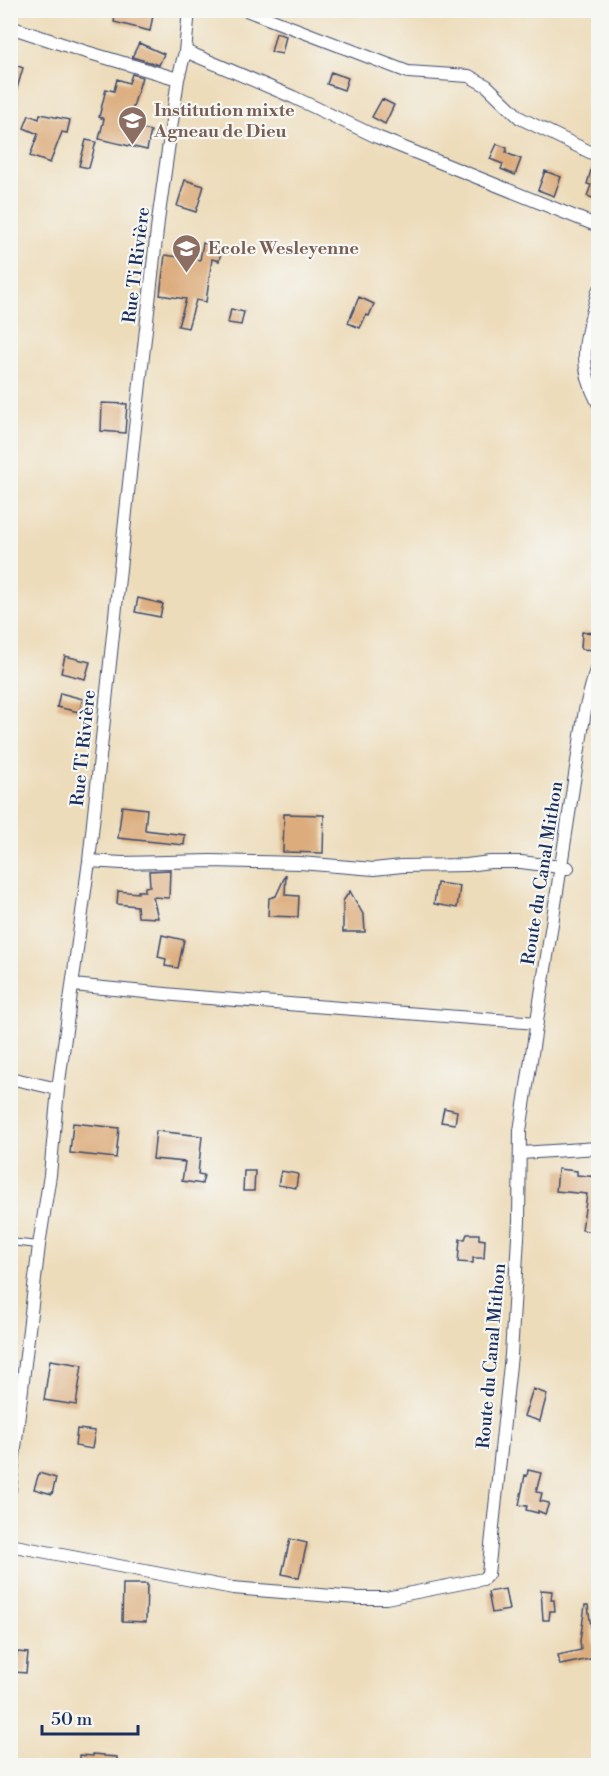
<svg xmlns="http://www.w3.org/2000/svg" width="609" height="1776" font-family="'Libre Bodoni',serif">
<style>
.building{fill:#dcac7b}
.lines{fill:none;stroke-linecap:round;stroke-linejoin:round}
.service-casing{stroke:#3a496c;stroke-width:8}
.minor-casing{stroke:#3a496c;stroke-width:14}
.service{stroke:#fff;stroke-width:6}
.minor{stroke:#fff;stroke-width:12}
.labels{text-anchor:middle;stroke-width:4.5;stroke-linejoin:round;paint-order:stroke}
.education-label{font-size:18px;font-weight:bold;fill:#785e54;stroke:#f6f6f2;text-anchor:start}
.street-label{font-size:18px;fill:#1b2f5e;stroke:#f6f6f2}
</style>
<rect width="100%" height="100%" fill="#f6f6f2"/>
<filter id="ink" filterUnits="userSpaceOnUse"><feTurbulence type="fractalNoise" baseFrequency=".0167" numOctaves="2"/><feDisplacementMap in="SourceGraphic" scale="12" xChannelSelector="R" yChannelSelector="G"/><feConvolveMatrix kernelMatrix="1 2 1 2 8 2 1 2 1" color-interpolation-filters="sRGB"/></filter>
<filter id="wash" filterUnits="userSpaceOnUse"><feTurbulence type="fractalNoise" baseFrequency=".008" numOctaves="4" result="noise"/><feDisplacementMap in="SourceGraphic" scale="24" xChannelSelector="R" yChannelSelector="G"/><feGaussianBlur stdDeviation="1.35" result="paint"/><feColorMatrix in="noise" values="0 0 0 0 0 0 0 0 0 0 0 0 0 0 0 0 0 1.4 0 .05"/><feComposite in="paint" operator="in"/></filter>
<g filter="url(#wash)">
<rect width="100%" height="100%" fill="#eddcba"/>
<g id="blocks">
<!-- building -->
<path class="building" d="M116 10H154L150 31 114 22Z
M276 33 286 36 282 54 271 52Z
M139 43 164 54 159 65 132 57Z
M10 63 23 68 13 102 10 101Z
M331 72 348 78 344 90 327 84Z
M132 74 142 77 131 114 137 116 135 127 151 131 147 150 99 139 104 119 99 117 106 89 114 91 117 79 129 83Z
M382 99 394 105 385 124 372 117Z
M40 114 70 120 67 133 62 132 50 163 30 156 38 134 24 128 29 115 39 119Z
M86 140 96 142 89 168 79 166Z
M497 144 507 148 506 153 521 159 515 175 501 169 503 164 490 159Z
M593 163 598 164V200L587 196 591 185 587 184Z
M545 171 561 177 554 196 538 190Z
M185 180 204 186 196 212 177 206Z
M203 243 222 248 219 261 212 259 206 302 196 300 188 328 178 326 186 299 160 295 165 255 200 260Z
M359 297 374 304 369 316 366 315 360 328 348 323Z
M231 309 244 312 241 325 228 323Z
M102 403 127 404 125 433 101 431Z
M138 598 163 604 160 617 135 612Z
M582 632 597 633 596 650 581 649Z
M65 656 90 662 85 679 61 673Z
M60 693 83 699 79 712 57 707Z
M122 806 147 809 145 830 185 835 184 845 118 838Z
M284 814 324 815 323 853 283 852Z
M170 870 169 898 153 897 158 918 138 917 137 906 117 904 118 891 138 893V891H145V887L150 886 149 871Z
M286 874 285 895 299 896 298 917 268 916 269 898 276 896Z
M437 883 460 886 457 908 434 904Z
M350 891 364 916 365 932H343V901Z
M162 935 184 940 178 968 165 966 166 959 158 957Z
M444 1108 457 1111 455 1124 441 1122Z
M73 1123 119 1128 116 1158 70 1153Z
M156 1131 202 1136 198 1174 204 1175 202 1184 182 1181 185 1162 153 1159Z
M558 1169 577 1171V1175L598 1177V1202L594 1232 582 1230 587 1194 556 1191Z
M244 1171H255L254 1191H243Z
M281 1171 298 1174 296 1188 278 1185Z
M467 1234H479V1239L485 1240 484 1258H473V1263L458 1262 460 1239H465Z
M50 1360 82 1365 76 1405 44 1400Z
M533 1389 547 1394 540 1421 524 1416Z
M77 1429 95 1431 92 1449 75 1446Z
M528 1470 541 1473 536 1492 542 1493 540 1501 549 1503 545 1514 538 1511V1513L526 1510 527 1506 519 1505 525 1475 527 1476Z
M39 1473 56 1478 52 1494 34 1489Z
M290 1539 307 1543 299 1578 282 1574Z
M123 1584H147L146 1622 122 1621Z
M505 1589 509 1610 492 1613 488 1592Z
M541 1590 552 1591 551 1600H554L555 1611H550L549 1620H543Z
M585 1605H588L595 1658 560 1665 558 1655 581 1650 580 1641Z
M17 1652 28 1653 26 1673 15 1672Z
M93 1754 104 1755V1756L117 1757V1766H80V1755L93 1756Z"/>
</g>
</g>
<g filter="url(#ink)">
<use href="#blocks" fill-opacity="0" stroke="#3a496c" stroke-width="1.5"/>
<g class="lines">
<defs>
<path id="service" d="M10 1242 39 1245"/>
<path id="minor" d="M246 10 408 72 469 76 487 86 520 118 598 156
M10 27 83 51 178 79
M185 51 293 97 377 137 598 226
M598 291C587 335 575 359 598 403
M89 861 122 863 211 861 300 863 374 869 402 866 467 865 490 862H521L568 868
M73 985 196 997 537 1023
M10 1078 58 1089
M521 1153 598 1148
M10 1490 39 1245 50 1175 58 1089 89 861 133 446 158 221 178 79 185 52 189 10
M10 1545 233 1588 357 1598H386L483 1579 488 1574 511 1355 519 1221 520 1131 585 710 598 662"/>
</defs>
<!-- service casing -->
<use href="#service" class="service-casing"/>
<!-- minor casing -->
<use href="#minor" class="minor-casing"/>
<!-- service -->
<use href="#service" class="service"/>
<!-- minor -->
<use href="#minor" class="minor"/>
</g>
</g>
<!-- icons -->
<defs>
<symbol id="school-pin" viewBox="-11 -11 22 30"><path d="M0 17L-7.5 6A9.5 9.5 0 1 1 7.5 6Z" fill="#8d6e63" stroke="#f6f6f2"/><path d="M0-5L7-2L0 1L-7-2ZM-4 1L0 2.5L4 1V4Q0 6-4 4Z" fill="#fff"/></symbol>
</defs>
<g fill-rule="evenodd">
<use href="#school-pin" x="116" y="104" width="33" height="45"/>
<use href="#school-pin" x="170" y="232" width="33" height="45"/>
</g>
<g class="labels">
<!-- education labels -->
<g class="education-label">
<text x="154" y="116">Institution mixte<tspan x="154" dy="21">Agneau de Dieu</tspan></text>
<text x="208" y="254">Ecole Wesleyenne</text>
</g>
<!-- street labels -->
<g class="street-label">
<text transform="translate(136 265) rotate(-83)" y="6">Rue Ti Rivière</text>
<text transform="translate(83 748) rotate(-84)" y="6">Rue Ti Rivière</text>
<text transform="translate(542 873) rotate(-81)" y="6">Route du Canal Mithon</text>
<text transform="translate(491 1356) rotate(-85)" y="6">Route du Canal Mithon</text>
</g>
</g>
<!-- margin -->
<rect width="609" height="1776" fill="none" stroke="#f6f6f2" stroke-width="36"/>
<!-- scale -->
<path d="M42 1725v9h96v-9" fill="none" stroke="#1b2f5e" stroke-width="3"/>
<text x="51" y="1725" font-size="18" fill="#1b2f5e" stroke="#f6f6f2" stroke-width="4.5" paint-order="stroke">50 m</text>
</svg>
